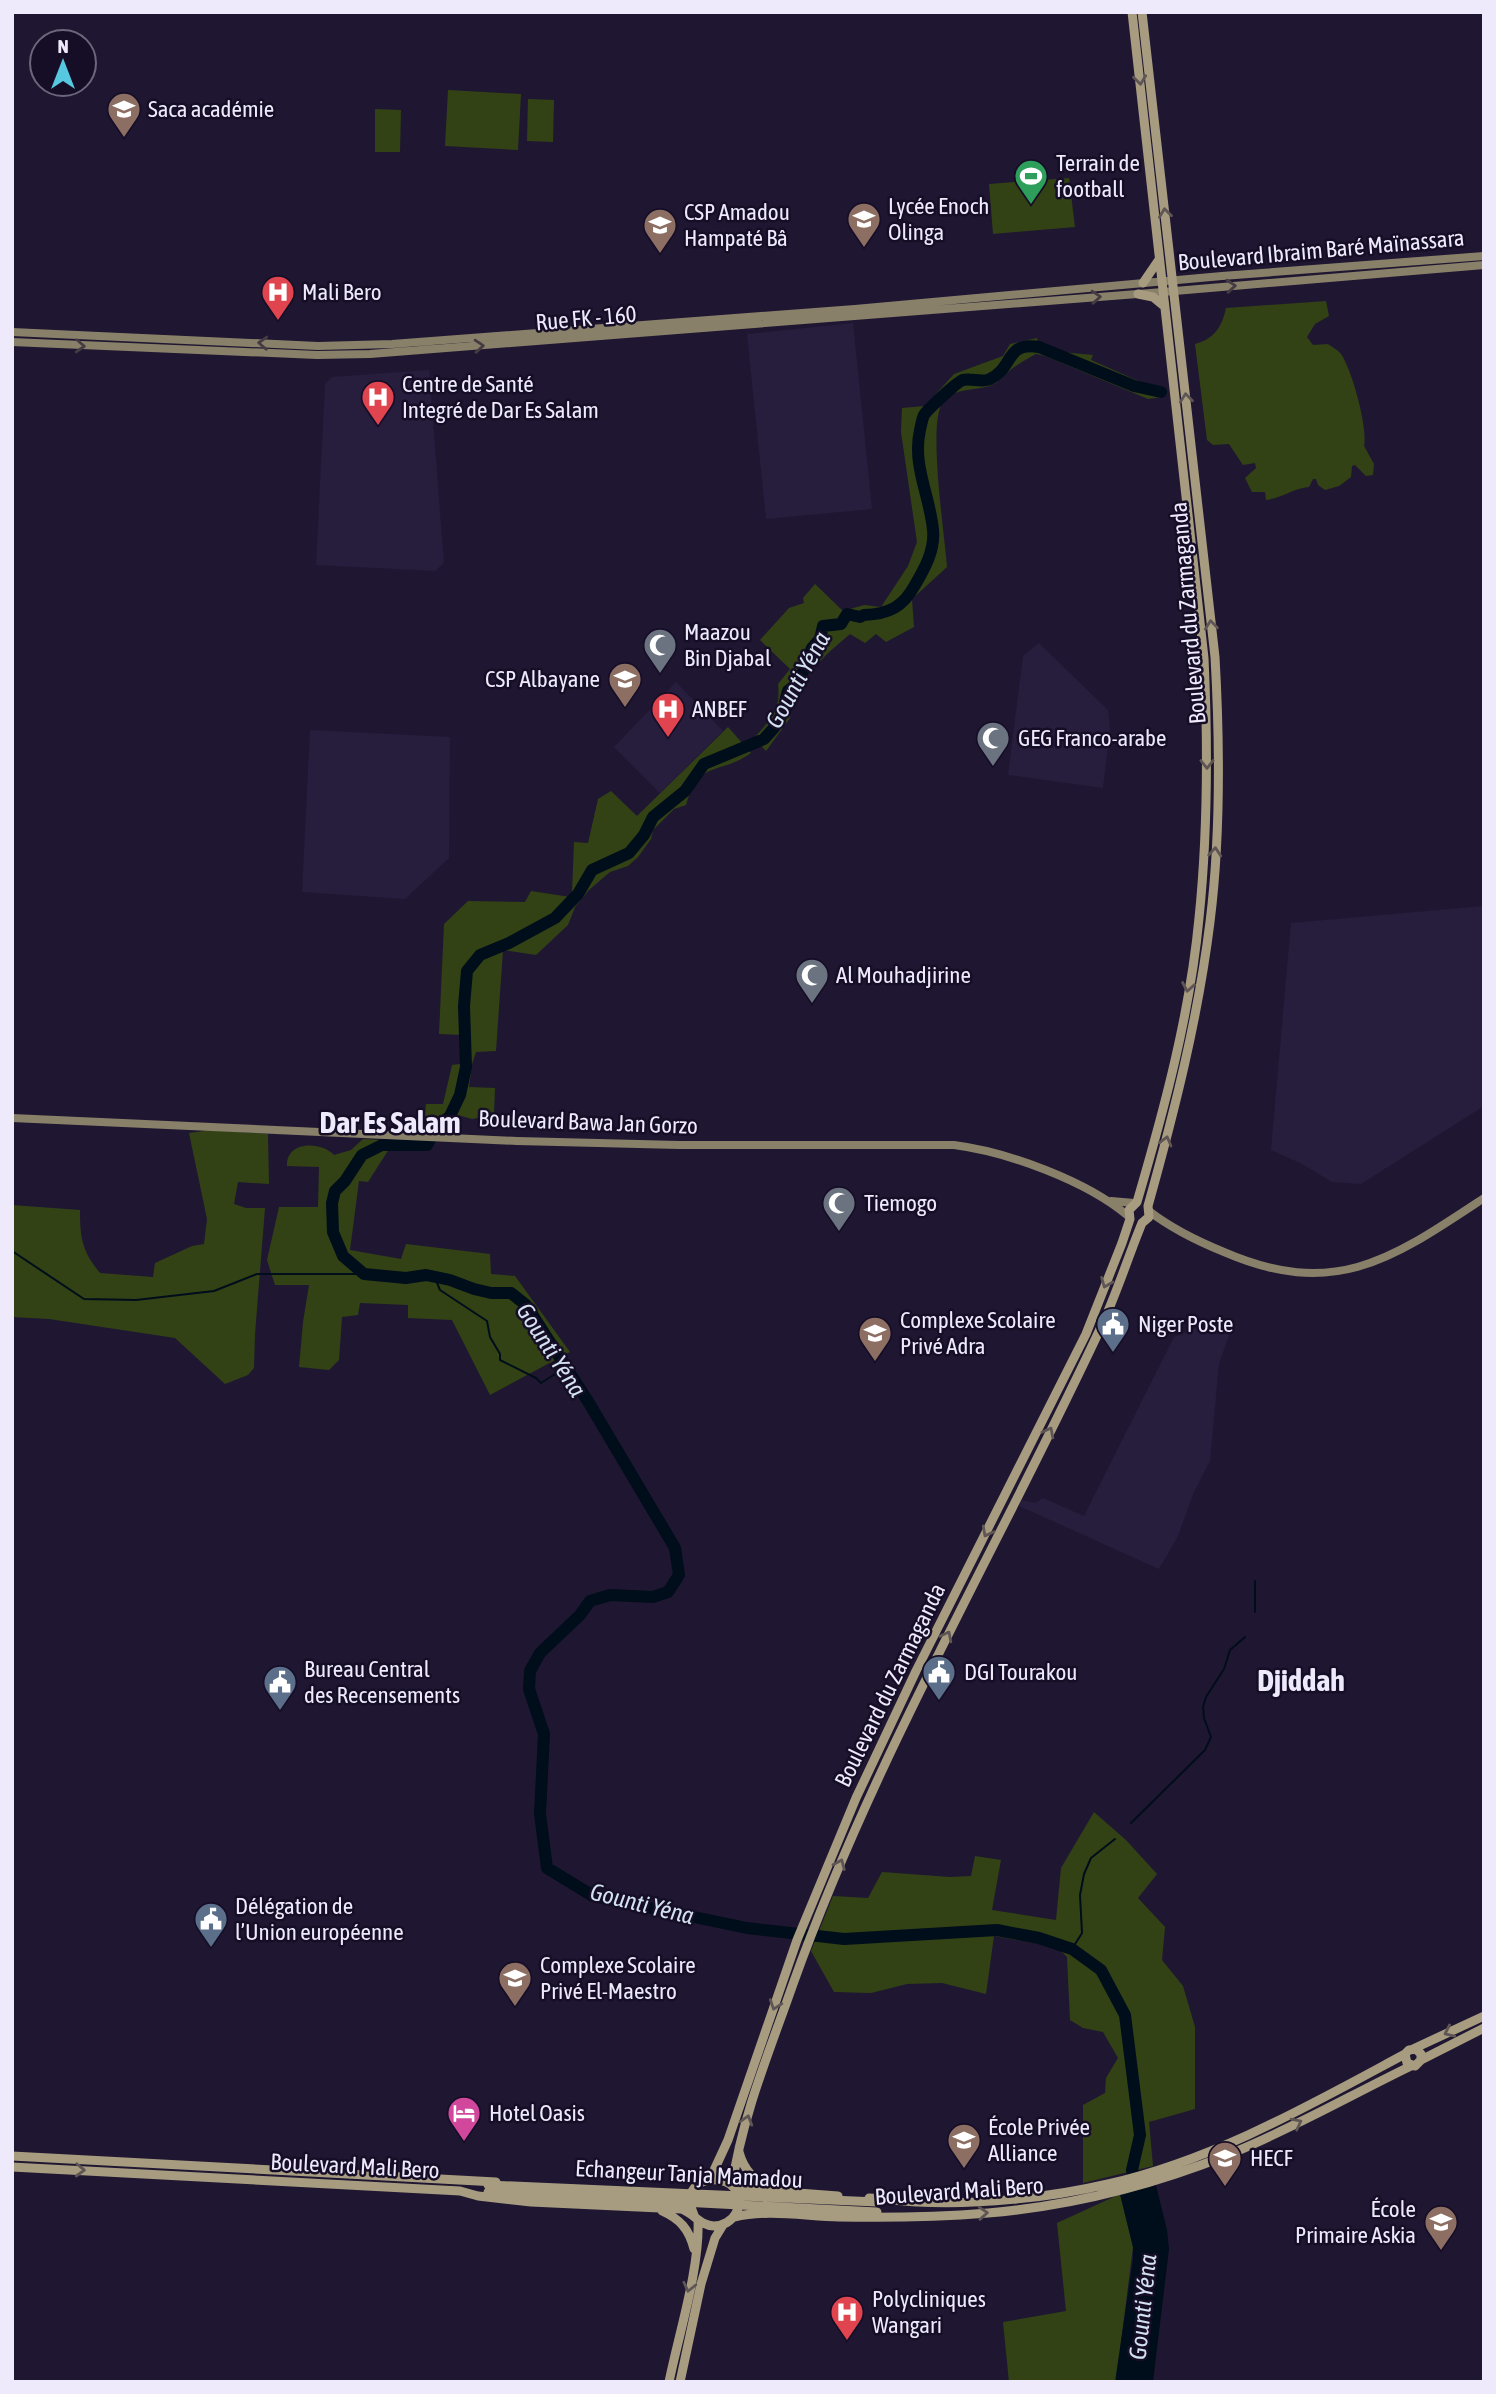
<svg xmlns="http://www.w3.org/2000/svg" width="1496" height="2394" font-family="'Asap Condensed',sans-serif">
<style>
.built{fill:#271d3d}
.green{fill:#324215}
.water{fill:#000d1b}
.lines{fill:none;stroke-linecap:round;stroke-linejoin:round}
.stream{stroke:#000d1b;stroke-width:2}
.river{stroke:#000d1b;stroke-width:12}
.secondary{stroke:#89806a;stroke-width:8}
.primary{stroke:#a79c80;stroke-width:9}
.primary-bridge{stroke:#a79c80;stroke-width:9}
.oneway{stroke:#5e5554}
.oneway2{stroke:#443c42}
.labels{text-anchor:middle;stroke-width:5;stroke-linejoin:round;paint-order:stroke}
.poi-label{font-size:23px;fill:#eeeafc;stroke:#160e27;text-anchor:start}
.street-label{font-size:23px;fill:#eeeafc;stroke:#160e27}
.water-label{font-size:24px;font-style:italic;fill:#d3e2f0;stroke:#160e27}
.district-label{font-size:30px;font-weight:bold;fill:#eeeafc;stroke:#160e27}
</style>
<rect width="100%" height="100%" fill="#1f1731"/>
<!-- built -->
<path class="built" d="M853 323 872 509 766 519 747 334Z
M429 370 444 563 435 571 316 565 325 384 332 377Z
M1039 643 1108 710 1110 729 1103 788 1008 775 1023 656Z
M676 682 723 731 660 793 614 747Z
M310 730 450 737 449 858 405 899 302 892Z
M1484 906V1106L1361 1184 1332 1182 1302 1164 1271 1150 1291 923Z
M1209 1318 1227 1325 1229 1335 1219 1364 1210 1461 1194 1492 1178 1536 1159 1569 1019 1506 1021 1500 1035 1503 1043 1498 1084 1516 1174 1337 1192 1330Z"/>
<!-- green -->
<path class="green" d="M448 90 521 94 518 150 445 146Z
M528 99 554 100 553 142 527 141Z
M375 109 401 110 400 152H375Z
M1069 178 1075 227 993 234 989 184Z
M1326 301 1329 316 1315 324 1307 337 1313 345 1328 344C1332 347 1338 350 1341 354 1352 370 1368 428 1364 446L1374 464 1373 475 1366 476 1355 465 1352 466 1351 477 1339 486 1325 490 1318 485 1316 479H1313L1309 487C1293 488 1283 498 1266 500L1265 492H1252L1245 478 1256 468 1255 463 1243 465 1229 444 1213 445 1207 440 1195 344C1214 339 1222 327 1226 308Z
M1037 338 1039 350 1093 355 1091 360 1152 387 1161 392 1162 397 1148 399 1045 356 1036 354C1028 358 1020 363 1013 368 1006 373 1000 382 992 385 975 392 956 386 943 402 927 421 945 537 947 567L912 599 914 627 886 642 876 634 865 643 850 634 828 653 785 698 791 705 790 718 766 751 754 738C771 719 781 711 778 684L790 669 760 640 789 608 804 603 803 598 815 584 843 611 864 605 881 607 908 566 917 542 901 432 902 408 925 406 954 374 1003 356 1010 344Z
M728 727 751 753C719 776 700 758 686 805L674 809 653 830 651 839 638 857 628 866 610 872 589 890 575 907 568 925 536 955 503 950 496 1051 476 1052 472 1064 469 1087 495 1088 494 1115 472 1119 458 1115 446 1132 405 1129V1122L424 1123 426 1104H443L452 1065 460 1064 463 1035 439 1034 444 924 468 901 525 902 531 891 570 897 572 893 574 842 588 843 598 799 611 791 637 816Z
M211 1130 268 1134 269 1184 238 1182 234 1204 246 1208H265L255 1334 254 1368 248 1375 225 1384 175 1338 49 1319 12 1317V1205L80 1210C80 1238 82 1251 100 1273L153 1277 155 1263 192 1246 204 1244 207 1219 189 1133Z
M363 1139 433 1143 431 1147 389 1149 368 1182 359 1181 350 1250 401 1259 406 1244 490 1254 491 1274 515 1276 570 1352 490 1395 452 1320 408 1318V1305L360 1303 358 1315 342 1317 339 1360 329 1370 299 1367 303 1322 309 1285H275L267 1260 279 1207H318L319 1167 287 1166C286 1141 321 1141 334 1155L351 1150Z
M1094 1812 1126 1840 1157 1874 1138 1898 1165 1927 1162 1960 1183 1986 1195 2027V2109L1149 2122 1153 2166 1083 2183V2105L1105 2093 1106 2078 1118 2058 1103 2032 1083 2028 1070 2020 1067 1957 1057 1947 994 1936 986 1994 942 1983 907 1984 871 1993 834 1992 811 1951 833 1896 868 1898 882 1872 950 1877 971 1876 975 1856 1001 1860 992 1910 1056 1920 1061 1868Z
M1120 2194 1133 2247 1120 2350 1140 2382H1009L1003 2322 1066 2311 1057 2223Z"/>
<!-- water -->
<path class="water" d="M1156 2185 1167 2230 1169 2249 1153 2382H1115L1133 2259V2247L1120 2194Z"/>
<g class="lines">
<!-- stream -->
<path class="stream" d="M12 1251 84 1299 136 1300 214 1291 257 1274H364
M435 1278 440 1290 487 1321 490 1337 500 1354V1360L536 1378 541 1383 566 1367
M1255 1581V1612
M1131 1823 1205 1750 1211 1737 1204 1718 1203 1707 1206 1697 1224 1669 1230 1650 1245 1637
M1072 1949 1082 1933 1080 1895 1084 1874 1091 1858 1115 1839"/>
<!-- river -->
<path class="river" d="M1138 2188 1132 2170 1140 2135 1125 2015 1101 1970 1072 1949 1039 1938 997 1930 844 1939 747 1928 593 1896 547 1868 540 1814 544 1734 529 1689 530 1671 540 1653 580 1615 590 1601 610 1595 653 1597 668 1592 679 1575 675 1548 589 1403 526 1305 511 1293H491L474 1289 450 1280 426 1275 406 1278 364 1274 343 1256 333 1232 332 1203 335 1191 345 1181 362 1155 382 1145H427L436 1129 450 1116 460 1095 466 1067 464 1006 467 971 480 955 509 943 555 918 578 894 592 870 629 853 644 835 653 817 685 791 704 764 764 739 774 728 788 705 786 698 788 691 799 682 812 648 820 639 823 626 841 624 847 614 860 617 864 615C889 614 903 607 915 585 925 568 935 550 933 530 930 496 912 465 920 430 921 426 922 419 924 415 927 410 958 381 963 380 972 378 982 383 990 379 1014 368 1005 341 1039 347L1134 386 1161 392"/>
<!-- secondary -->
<path class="secondary" d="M12 332 318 346 392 344 855 309 1222 276 1484 256
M12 342 317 355 370 354 1163 292 1484 265
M12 1118 517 1141 679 1145H954C1008 1152 1087 1181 1128 1216
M1111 1201 1134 1203
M1149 1211C1172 1229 1197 1241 1224 1252 1335 1300 1392 1259 1484 1198"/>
<!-- primary -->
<path class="primary" d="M1132 12 1204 658C1208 745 1208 831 1199 918 1190 1014 1164 1110 1137 1202
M1143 283 1158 261
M1138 294 1153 297 1164 306
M1413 2049 1484 2016
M1421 2060V2054L1416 2049 1409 2050 1405 2054 1407 2063 1415 2066 1421 2060 1484 2028
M739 2152C744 2171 755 2181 772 2189
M12 2156 496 2182
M12 2167 460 2191 478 2196 531 2202 681 2209C694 2213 700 2226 714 2226 723 2226 732 2221 736 2213 757 2171 672 2166 694 2215
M710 2179 728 2140 797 1940 856 1798 916 1671 1086 1334 1122 1243 1130 1219 1129 1210 1137 1202
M732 2186C742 2116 770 2050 793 1984 875 1755 999 1546 1101 1327 1117 1293 1128 1257 1142 1223L1149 1217 1148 1206C1174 1113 1198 1019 1210 922 1221 834 1220 745 1215 657L1142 12
M734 2188 838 2196
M869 2198C885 2199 901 2201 917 2202 978 2205 1048 2198 1108 2184 1214 2160 1310 2105 1405 2054
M662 2211C680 2219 689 2229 694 2249
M734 2217C768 2209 804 2216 839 2217 889 2218 939 2217 988 2213 1070 2206 1153 2185 1230 2154 1292 2129 1351 2095 1411 2066
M669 2382C679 2333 700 2268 698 2220
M680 2382 701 2284 715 2238 723 2225"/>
<!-- primary-bridge -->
<path class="primary-bridge" d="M488 2185 877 2202
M488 2192 877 2212"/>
</g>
<!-- one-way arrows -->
<defs><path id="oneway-chevron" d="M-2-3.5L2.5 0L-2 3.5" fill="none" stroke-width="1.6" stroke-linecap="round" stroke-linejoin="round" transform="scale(1.75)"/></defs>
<g class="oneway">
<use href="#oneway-chevron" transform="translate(1140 80) rotate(83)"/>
<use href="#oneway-chevron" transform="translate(1165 213) rotate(-97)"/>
<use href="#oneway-chevron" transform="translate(1186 398) rotate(-96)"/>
<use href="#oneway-chevron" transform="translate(1211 625) rotate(-96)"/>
<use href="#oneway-chevron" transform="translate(1207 764) rotate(90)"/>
<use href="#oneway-chevron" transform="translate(1215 852) rotate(-86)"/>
<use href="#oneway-chevron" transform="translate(1188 987) rotate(100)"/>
<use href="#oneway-chevron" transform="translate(1166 1141) rotate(-75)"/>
<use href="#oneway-chevron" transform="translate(1106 1283) rotate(112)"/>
<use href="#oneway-chevron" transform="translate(1049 1432) rotate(-63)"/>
<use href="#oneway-chevron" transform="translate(987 1532) rotate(118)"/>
<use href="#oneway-chevron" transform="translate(947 1636) rotate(-63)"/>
<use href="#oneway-chevron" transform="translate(840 1864) rotate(-67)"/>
<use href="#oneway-chevron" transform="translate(775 2005) rotate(109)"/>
<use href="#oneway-chevron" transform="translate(1449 2032) rotate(155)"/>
<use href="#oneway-chevron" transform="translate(747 2120) rotate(-73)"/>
<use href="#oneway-chevron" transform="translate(1297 2123) rotate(-27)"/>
<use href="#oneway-chevron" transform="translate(80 2170) rotate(2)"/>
<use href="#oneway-chevron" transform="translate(983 2213) rotate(-4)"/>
<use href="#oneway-chevron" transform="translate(689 2287) rotate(103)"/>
</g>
<g class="oneway2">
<use href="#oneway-chevron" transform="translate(1231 286) rotate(-5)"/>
<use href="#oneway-chevron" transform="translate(1096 297) rotate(-4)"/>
<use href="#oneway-chevron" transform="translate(263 343) rotate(-177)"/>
<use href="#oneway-chevron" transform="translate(80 346) rotate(3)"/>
<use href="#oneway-chevron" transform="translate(479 346) rotate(-4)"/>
</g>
<!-- icons -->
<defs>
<symbol id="school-pin" viewBox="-11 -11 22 30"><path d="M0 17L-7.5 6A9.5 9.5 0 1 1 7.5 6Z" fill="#8d6e63" stroke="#160e27"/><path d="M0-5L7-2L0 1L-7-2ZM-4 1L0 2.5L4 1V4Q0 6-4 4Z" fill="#fff"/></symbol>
<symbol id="stadium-pin" viewBox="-11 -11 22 30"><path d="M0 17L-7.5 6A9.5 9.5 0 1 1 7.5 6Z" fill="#2e9e5b" stroke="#160e27"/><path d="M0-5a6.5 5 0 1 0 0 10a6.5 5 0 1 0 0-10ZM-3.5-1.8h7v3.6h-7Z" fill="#fff"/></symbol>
<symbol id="hospital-pin" viewBox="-11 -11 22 30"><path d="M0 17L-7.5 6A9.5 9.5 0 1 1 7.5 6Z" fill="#e0444e" stroke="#160e27"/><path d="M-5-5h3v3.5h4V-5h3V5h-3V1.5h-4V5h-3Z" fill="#fff"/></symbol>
<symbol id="mosque-pin" viewBox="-11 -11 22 30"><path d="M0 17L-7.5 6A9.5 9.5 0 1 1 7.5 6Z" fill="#6b7280" stroke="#160e27"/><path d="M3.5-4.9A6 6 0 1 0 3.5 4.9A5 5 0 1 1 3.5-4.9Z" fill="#fff"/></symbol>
<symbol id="civic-pin" viewBox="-11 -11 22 30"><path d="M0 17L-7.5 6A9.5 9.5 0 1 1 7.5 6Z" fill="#5c6f8a" stroke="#160e27"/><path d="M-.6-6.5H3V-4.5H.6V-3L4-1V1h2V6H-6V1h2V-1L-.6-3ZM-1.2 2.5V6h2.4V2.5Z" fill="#fff"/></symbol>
<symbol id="hotel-pin" viewBox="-11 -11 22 30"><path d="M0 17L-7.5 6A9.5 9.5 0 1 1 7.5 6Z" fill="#d1479c" stroke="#160e27"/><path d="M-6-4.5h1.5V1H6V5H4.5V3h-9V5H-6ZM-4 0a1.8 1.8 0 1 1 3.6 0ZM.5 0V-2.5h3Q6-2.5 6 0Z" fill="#fff"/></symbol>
<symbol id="university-pin" viewBox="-11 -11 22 30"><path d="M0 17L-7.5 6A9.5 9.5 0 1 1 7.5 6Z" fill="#8d6e63" stroke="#160e27"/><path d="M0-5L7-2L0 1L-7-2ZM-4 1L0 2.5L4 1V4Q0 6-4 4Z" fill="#fff"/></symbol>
</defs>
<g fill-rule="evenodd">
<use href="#school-pin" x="105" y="90" width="38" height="52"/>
<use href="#stadium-pin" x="1012" y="157" width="38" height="52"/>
<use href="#school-pin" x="845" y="200" width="38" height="52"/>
<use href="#school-pin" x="641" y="206" width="38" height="52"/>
<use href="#hospital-pin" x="259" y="273" width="38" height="52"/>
<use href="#hospital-pin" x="359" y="378" width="38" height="52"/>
<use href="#mosque-pin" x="641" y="626" width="38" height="52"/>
<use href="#school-pin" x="606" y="660" width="38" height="52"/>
<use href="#hospital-pin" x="649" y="690" width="38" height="52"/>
<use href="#mosque-pin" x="974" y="719" width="38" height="52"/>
<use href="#mosque-pin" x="793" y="956" width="38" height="52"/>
<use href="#mosque-pin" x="820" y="1184" width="38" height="52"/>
<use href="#civic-pin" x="1094" y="1305" width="38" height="52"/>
<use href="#school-pin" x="856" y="1314" width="38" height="52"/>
<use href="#civic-pin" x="920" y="1653" width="38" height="52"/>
<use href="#civic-pin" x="261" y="1663" width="38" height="52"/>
<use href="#civic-pin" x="192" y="1900" width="38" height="52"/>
<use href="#school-pin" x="496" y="1959" width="38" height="52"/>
<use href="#hotel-pin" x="445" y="2094" width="38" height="52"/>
<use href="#school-pin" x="945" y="2121" width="38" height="52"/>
<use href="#university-pin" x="1206" y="2139" width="38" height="52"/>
<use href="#school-pin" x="1422" y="2203" width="38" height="52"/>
<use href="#hospital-pin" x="828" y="2293" width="38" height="52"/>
</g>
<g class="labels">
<!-- poi labels -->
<g class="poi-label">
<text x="148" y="117">Saca académie</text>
<text x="1056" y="171">Terrain de<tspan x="1056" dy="26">football</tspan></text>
<text x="888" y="214">Lycée Enoch<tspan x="888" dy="26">Olinga</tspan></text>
<text x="684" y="220">CSP Amadou<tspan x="684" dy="26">Hampaté Bâ</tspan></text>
<text x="302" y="300">Mali Bero</text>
<text x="402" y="392">Centre de Santé<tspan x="402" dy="26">Integré de Dar Es Salam</tspan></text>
<text x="684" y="640">Maazou<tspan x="684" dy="26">Bin Djabal</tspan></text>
<text x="600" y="687" text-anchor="end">CSP Albayane</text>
<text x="692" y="717">ANBEF</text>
<text x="1018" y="746">GEG Franco-arabe</text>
<text x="836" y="983">Al Mouhadjirine</text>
<text x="864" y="1211">Tiemogo</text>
<text x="900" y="1328">Complexe Scolaire<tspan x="900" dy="26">Privé Adra</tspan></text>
<text x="1138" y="1332">Niger Poste</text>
<text x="304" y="1677">Bureau Central<tspan x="304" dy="26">des Recensements</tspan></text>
<text x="964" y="1680">DGI Tourakou</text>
<text x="235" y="1914">Délégation de<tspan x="235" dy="26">l’Union européenne</tspan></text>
<text x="540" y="1973">Complexe Scolaire<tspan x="540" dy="26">Privé El-Maestro</tspan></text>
<text x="489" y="2121">Hotel Oasis</text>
<text x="988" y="2135">École Privée<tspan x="988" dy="26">Alliance</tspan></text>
<text x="1250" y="2166">HECF</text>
<text x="1416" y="2217" text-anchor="end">École<tspan x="1416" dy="26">Primaire Askia</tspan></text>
<text x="872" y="2307">Polycliniques<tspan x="872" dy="26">Wangari</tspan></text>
</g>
<!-- street labels -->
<g class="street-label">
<text transform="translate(1321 250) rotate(-5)" y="8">Boulevard Ibraim Baré Maïnassara</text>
<text transform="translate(586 318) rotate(-5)" y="8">Rue FK - 160</text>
<text transform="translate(1188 613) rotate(-95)" y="8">Boulevard du Zarmaganda</text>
<text transform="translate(588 1122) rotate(2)" y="8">Boulevard Bawa Jan Gorzo</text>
<text transform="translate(890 1685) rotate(-64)" y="8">Boulevard du Zarmaganda</text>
<text transform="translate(355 2166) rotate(3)" y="8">Boulevard Mali Bero</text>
<text transform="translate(689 2174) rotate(3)" y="8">Echangeur Tanja Mamadou</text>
<text transform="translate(959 2191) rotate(-4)" y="8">Boulevard Mali Bero</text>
</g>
<!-- water labels -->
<g class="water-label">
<text transform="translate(798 680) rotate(-61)" y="8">Gounti Yéna</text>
<text transform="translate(551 1350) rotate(57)" y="8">Gounti Yéna</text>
<text transform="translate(642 1904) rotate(14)" y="8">Gounti Yéna</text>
<text transform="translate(1143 2307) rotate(-84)" y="8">Gounti Yéna</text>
</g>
<!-- district labels -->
<g class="district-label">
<text x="390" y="1133">Dar Es Salam</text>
<text x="1301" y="1691">Djiddah</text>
</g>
</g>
<!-- border -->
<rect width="1496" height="2394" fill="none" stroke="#eeeafc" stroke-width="28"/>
<!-- north arrow -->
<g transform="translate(63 63)"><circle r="33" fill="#160e27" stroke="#6c667c" stroke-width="2"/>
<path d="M0-5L12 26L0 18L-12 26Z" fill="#56c9e1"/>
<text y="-10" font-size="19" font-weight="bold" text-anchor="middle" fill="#eeeafc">N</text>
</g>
</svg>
